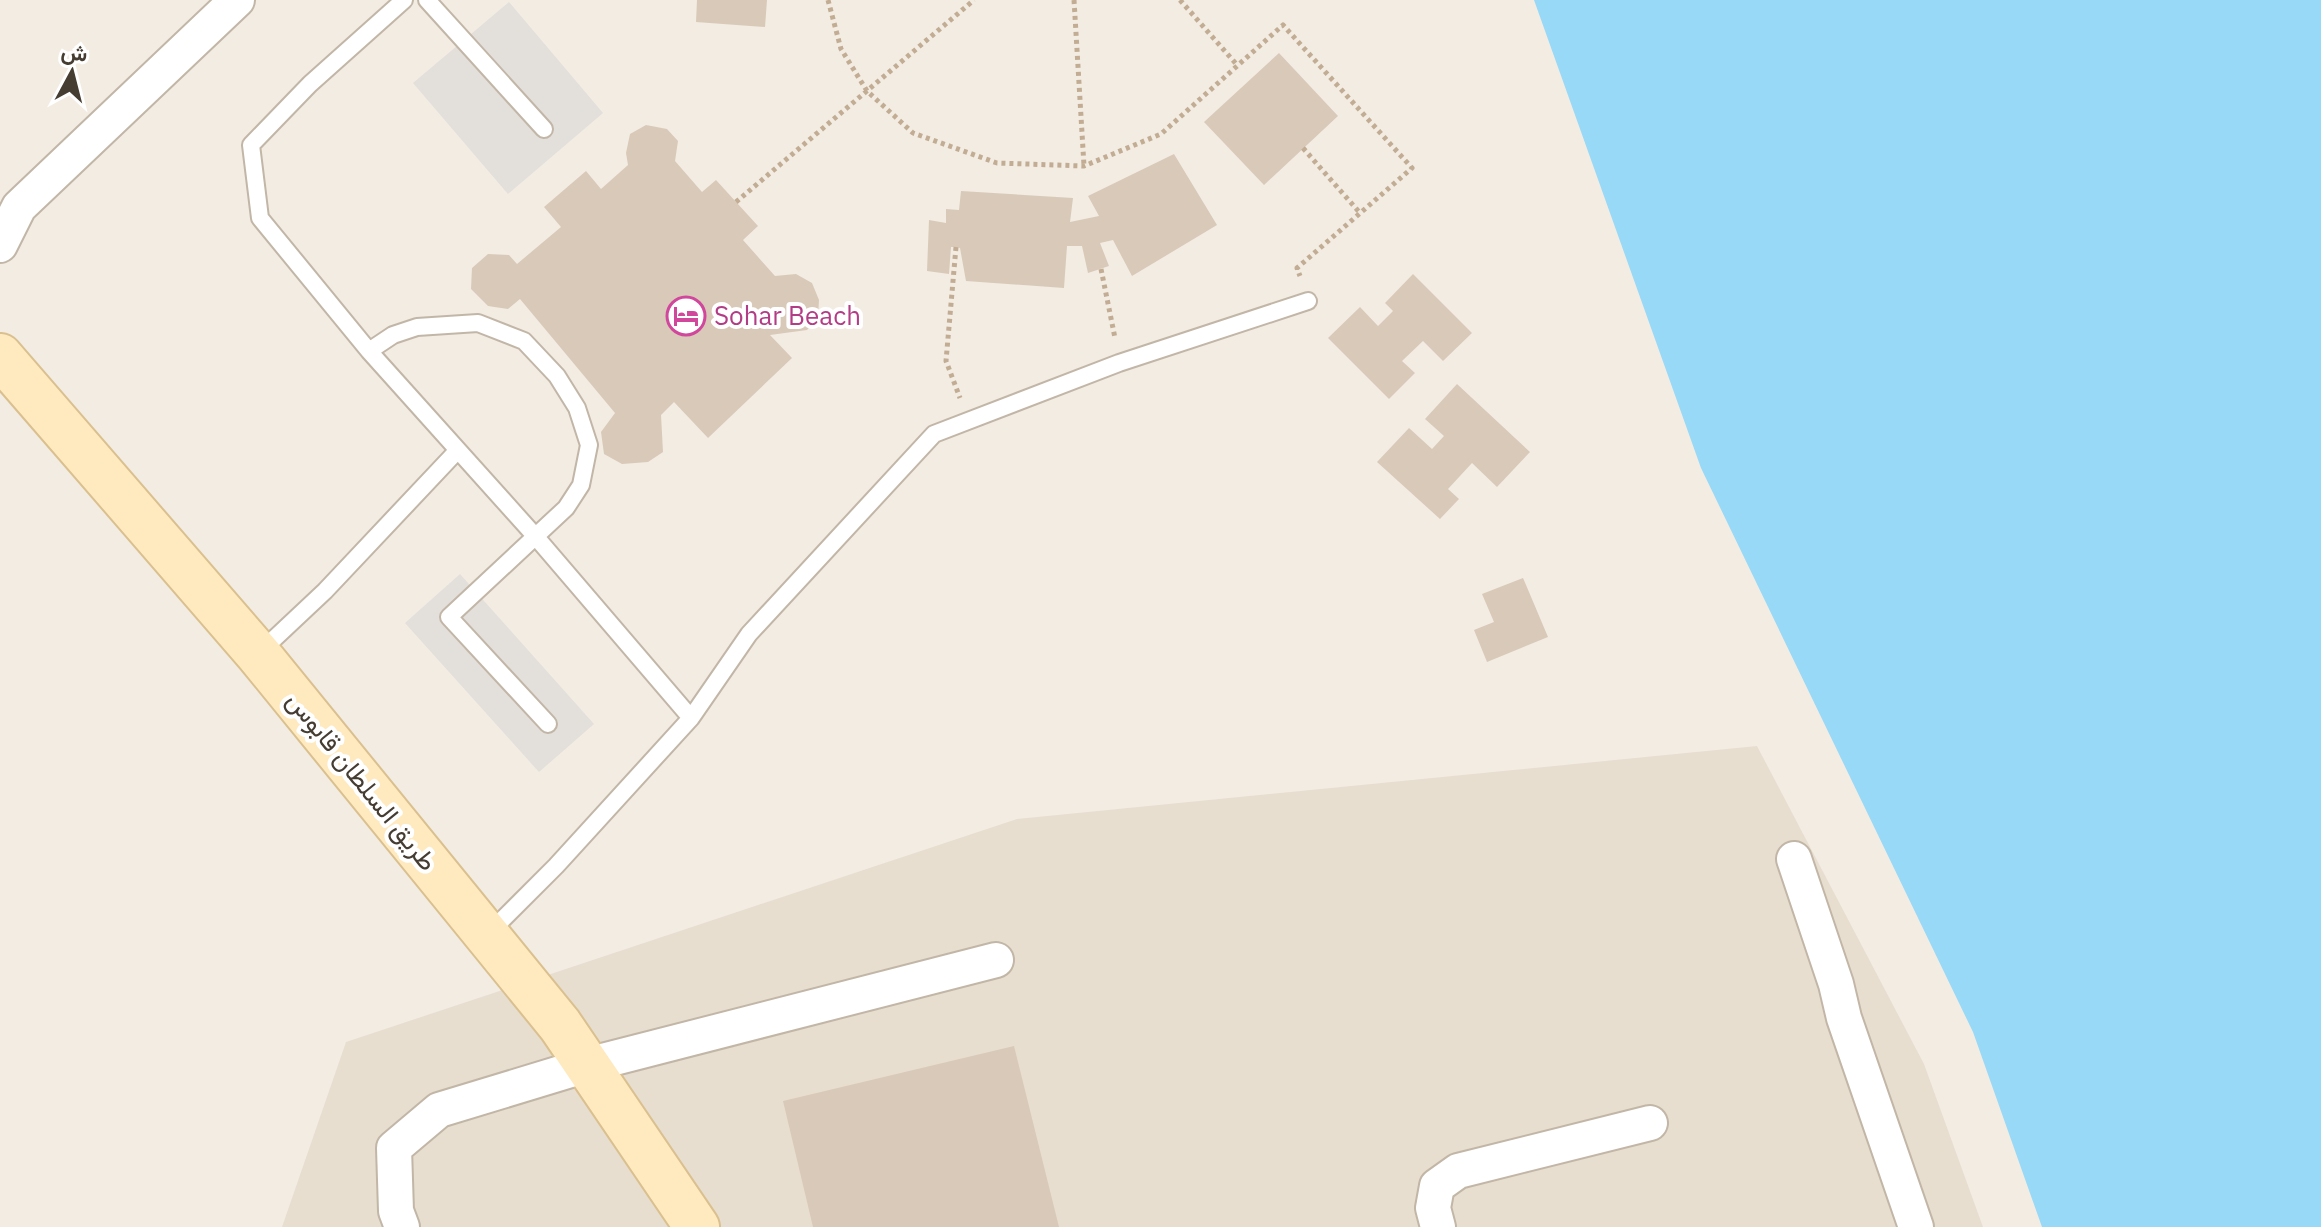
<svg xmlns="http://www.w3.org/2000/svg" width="2321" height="1227" font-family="'IBM Plex Sans',Vazirmatn,sans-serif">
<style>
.residential{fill:#e7decf}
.parking{fill:#e3dfdb}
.water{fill:#97d9f7}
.building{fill:#d9c9b9}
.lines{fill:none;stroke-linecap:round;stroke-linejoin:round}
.lane-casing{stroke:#c2b6a7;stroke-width:20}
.street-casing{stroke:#c2b6a7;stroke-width:38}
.secondary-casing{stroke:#dac08e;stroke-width:48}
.path{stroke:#c2ad94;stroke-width:5;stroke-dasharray:4 4;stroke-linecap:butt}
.lane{stroke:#fff;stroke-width:16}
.street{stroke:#fff;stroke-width:34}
.secondary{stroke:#ffeac0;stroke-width:44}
.labels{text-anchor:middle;stroke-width:8;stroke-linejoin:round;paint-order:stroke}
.hotel-label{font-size:26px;fill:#b23c85;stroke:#fff;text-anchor:start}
.street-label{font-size:26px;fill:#453c32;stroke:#fff}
</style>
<rect width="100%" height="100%" fill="#f3ece2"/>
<!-- residential -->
<path class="residential" d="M1757 746 1924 1064 1983 1227H282L346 1042 1017 819Z"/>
<!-- parking -->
<path class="parking" d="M509 2 603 113 508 194 413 83Z
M460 574 594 724 539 772 405 623Z"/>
<!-- water -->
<path class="water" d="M1534 0H2321V1227H2042L1973 1032 1701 468Z"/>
<!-- building -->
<path class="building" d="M697 0H767L765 27 696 22Z
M1279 53 1338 116 1264 185 1204 122Z
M646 125 667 129 678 141 675 161 702 192 716 180 758 226 743 240 775 276 796 274 812 283 819 300 818 317 807 330 770 335 792 358 708 438 674 402 661 415 663 452 648 462 622 464 604 454 601 432 615 413 520 299 508 309 488 306 471 289 472 268 488 254 509 255 517 264 561 227 544 207 586 171 601 189 628 165 626 153 630 134Z
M1174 154 1217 225 1132 276 1113 240 1100 243 1109 266 1088 273 1082 246H1067L1064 288 966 281 960 248 956 247H951L949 274 927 271 929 220 946 223V209L959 210 961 191 1073 198 1070 222 1099 216 1088 196Z
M1413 274 1472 333 1443 361 1423 341 1402 361 1415 373 1389 399 1328 338 1360 307 1378 326 1393 311 1385 303Z
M1457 384 1530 452 1497 487 1472 463 1448 489 1459 499 1440 519 1377 462 1409 428 1432 449 1444 436 1425 419Z
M1523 578 1548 637 1487 662 1474 630 1494 622 1482 594Z
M1014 1046 1059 1227H813L783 1101Z"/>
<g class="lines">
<defs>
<path id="lane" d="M404 0 310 84 251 145 260 218 369 351 536 537 691 718 749 634 934 434 1119 363 1308 301
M427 0 544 129
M369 351 393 335 417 327 478 323 524 341 557 376 577 408 589 445 581 485 566 508 449 617 548 724
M259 653 325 591 457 451
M487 935 556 866 691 718"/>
<path id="street" d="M0 245 19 207 237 0
M1794 859 1836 984 1844 1018 1916 1227
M402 1227 396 1211 394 1148 439 1110 587 1065 996 960
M1438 1227 1433 1208 1437 1186 1458 1171 1650 1123"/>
<path id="secondary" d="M0 356 258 654 560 1025 697 1227"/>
</defs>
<!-- lane casing -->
<use href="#lane" class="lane-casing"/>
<!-- street casing -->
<use href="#street" class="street-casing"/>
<!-- secondary casing -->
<use href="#secondary" class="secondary-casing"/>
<!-- path -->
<path class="path" d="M828 0 841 49 867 91 913 133 997 163 1084 166 1161 134 1283 25 1412 168 1297 268 1300 276
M1074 0 1084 166
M1180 0 1238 66
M1303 148 1360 213
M736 202 974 0
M956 247 946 361 960 398
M1101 269 1115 338"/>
<!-- lane -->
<use href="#lane" class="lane"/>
<!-- street -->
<use href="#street" class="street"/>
<!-- secondary -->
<use href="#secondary" class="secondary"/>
</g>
<!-- icons -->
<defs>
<symbol id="hotel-ring" viewBox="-11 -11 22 22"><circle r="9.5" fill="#fff" stroke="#d1479c" stroke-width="1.5"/><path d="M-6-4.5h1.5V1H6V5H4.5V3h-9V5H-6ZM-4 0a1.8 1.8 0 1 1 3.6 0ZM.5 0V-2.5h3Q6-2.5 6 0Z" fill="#d1479c"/></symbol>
</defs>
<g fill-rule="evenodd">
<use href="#hotel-ring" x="664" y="294" width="44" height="44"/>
</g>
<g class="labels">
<!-- hotel labels -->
<g class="hotel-label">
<text x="714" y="325">Sohar Beach</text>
</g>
<!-- street labels -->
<g class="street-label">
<text transform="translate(362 781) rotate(51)" y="9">طريق السلطان قابوس</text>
</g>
</g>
<!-- north arrow -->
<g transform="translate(72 72) rotate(7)" stroke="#ffffff" stroke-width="6" paint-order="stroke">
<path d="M0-6L14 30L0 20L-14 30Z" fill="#453c32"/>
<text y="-12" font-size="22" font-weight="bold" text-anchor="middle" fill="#453c32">ش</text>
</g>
</svg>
